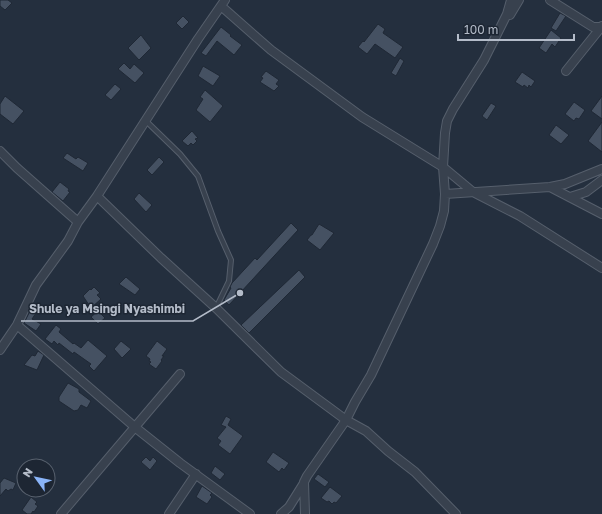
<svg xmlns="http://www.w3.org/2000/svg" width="602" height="514" font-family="'Golos Text',sans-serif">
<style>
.building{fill:#455162;stroke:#1f2835}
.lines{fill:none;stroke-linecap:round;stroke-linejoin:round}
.lane-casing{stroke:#565f6c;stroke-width:6}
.street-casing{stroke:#565f6c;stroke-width:10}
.lane{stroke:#38414e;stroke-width:4}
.street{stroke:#38414e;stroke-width:8}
.leader{fill:none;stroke:#b4bcc9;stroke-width:1.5}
.callout-dot{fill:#b4bcc9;stroke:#1d2633;stroke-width:1.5}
.callout-label{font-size:12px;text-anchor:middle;font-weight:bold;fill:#b4bcc9;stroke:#1d2633;stroke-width:3;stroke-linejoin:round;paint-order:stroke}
</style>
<rect width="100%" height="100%" fill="#242f3e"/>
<!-- building -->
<path class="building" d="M0 0H8L12 3 5 10 0 6Z
M560 13 566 16 556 31 551 28Z
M183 16 189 22 182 29 176 23Z
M378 24 385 29 383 33 403 47 395 58 375 44 367 54 358 47 363 41 364 42Z
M221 27 231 35 230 36 242 45 234 55 217 41 206 56 201 53Z
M551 30 561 38 555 47 552 44 546 53 539 48Z
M141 35 151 48 139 60 128 48Z
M400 58 404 61 396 76 391 73Z
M124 63 130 69 134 64 144 73 135 83 118 69Z
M203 66 220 76 213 86 198 76Z
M266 71 279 80 276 84 279 86 274 91 260 82 263 78 261 77Z
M522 72 535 81 531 87 529 85 528 88 524 85 523 87 515 82Z
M115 84 121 89 111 100 105 95Z
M205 90 223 106 210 122 196 110 203 99 200 97Z
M5 96 24 111 13 124 0 114V104Z
M602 96V119L591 111Z
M574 102 585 110 579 119 576 118 574 121 565 114Z
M491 103 496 106 487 120 482 116Z
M602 122V152L588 141Z
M556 125 569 135 561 144 549 135Z
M192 131 198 138 195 139 197 141 193 145 191 143 188 146 182 141Z
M67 153 76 159 78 157 88 163 83 171 63 158Z
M159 157 164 162 152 175 147 170Z
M60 182 69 189 68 191 70 192 63 201 52 192Z
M139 193 152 205 146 212 134 199Z
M291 223 298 230 229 305 224 300 231 288 230 287 232 283 255 258 257 260Z
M319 224 334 233 320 250 307 240 311 235H312Z
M299 270 305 277 249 333 241 325Z
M126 277 140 289 135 295 119 284Z
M94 287 100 293 97 295 101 299 91 308 83 296 90 289 91 290Z
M31 309 36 313 32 319 41 324 36 331 24 323Z
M98 311 105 318 98 324 91 317Z
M56 325 61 329 59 332 73 344 74 343 81 348 88 340 107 356 94 371 89 366 91 364 74 352 73 354 59 343 58 345 54 341 52 344 45 339Z
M121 341 131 349 122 358 114 349Z
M157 341 167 349 162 356H164L161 360 162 361 156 369 149 364 151 362 149 361 150 359 146 356Z
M38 351 44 355 37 370 24 365 32 355 35 356Z
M68 383 79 389V392L91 401 87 408 81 405 78 410 74 411 59 401V397Z
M226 416 231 419 228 425 243 436 230 454 218 445 221 441 217 438 226 427 221 425Z
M273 452 289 463 284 470 282 468 279 472 266 462Z
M146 457 150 461 153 457 157 461 150 470 141 462Z
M215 466 225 474 220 480 211 473Z
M318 474 329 482 325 487 314 479Z
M4 478 16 483 13 490 11 489 8 491 6 489 0 496V483Z
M202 486 212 493 210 495 212 497 207 504 196 497Z
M330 487 342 496 336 503 334 502 332 504 329 501 327 502 321 498Z
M31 497 37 502 35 504 38 506 34 512 33 511 31 514H27L22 510Z"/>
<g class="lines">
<defs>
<path id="lane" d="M146 121 180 154 198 176 218 231 231 260 229 281 216 308"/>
<path id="street" d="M550 0 593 27H602
M221 6 271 50 362 117 443 167 473 192 520 216 602 268
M510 15 519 0
M566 71 602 26
M0 151 17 168 78 222
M550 187 602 214
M445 194 550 187 565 184 602 169
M97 196 161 258 216 308 281 372 346 420 366 431 388 451 415 472 456 514
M570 197 586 192 602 180
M17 325 136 428 180 463 250 514
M0 350 17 325 36 285 68 241 78 222 97 196 198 39 225 0
M61 514 180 374
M169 514 196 474
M281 514 289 507 304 483
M305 514 304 482 307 476 346 420 355 402 371 375 433 244 440 226 444 211 445 194 443 167 445 133 447 121 453 109 484 60 507 14 511 0"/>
</defs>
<!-- lane casing -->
<use href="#lane" class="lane-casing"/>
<!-- street casing -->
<use href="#street" class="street-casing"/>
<!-- lane -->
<use href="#lane" class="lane"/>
<!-- street -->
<use href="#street" class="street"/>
</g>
<!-- callouts -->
<path class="leader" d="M240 293L193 321H21"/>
<circle class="callout-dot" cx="240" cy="293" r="4"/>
<g class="callout-label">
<text x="107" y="313">Shule ya Msingi Nyashimbi</text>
</g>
<!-- north arrow -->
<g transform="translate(36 478) rotate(303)"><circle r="19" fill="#1d2633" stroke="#59626f"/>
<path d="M0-3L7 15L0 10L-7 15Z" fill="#8ab4f8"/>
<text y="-6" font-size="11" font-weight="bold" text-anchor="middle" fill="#b4bcc9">N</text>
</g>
<!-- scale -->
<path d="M458 34v6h116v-6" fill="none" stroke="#b4bcc9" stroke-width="2"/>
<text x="464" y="34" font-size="12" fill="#b4bcc9" stroke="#1d2633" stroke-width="3" paint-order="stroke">100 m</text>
</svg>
